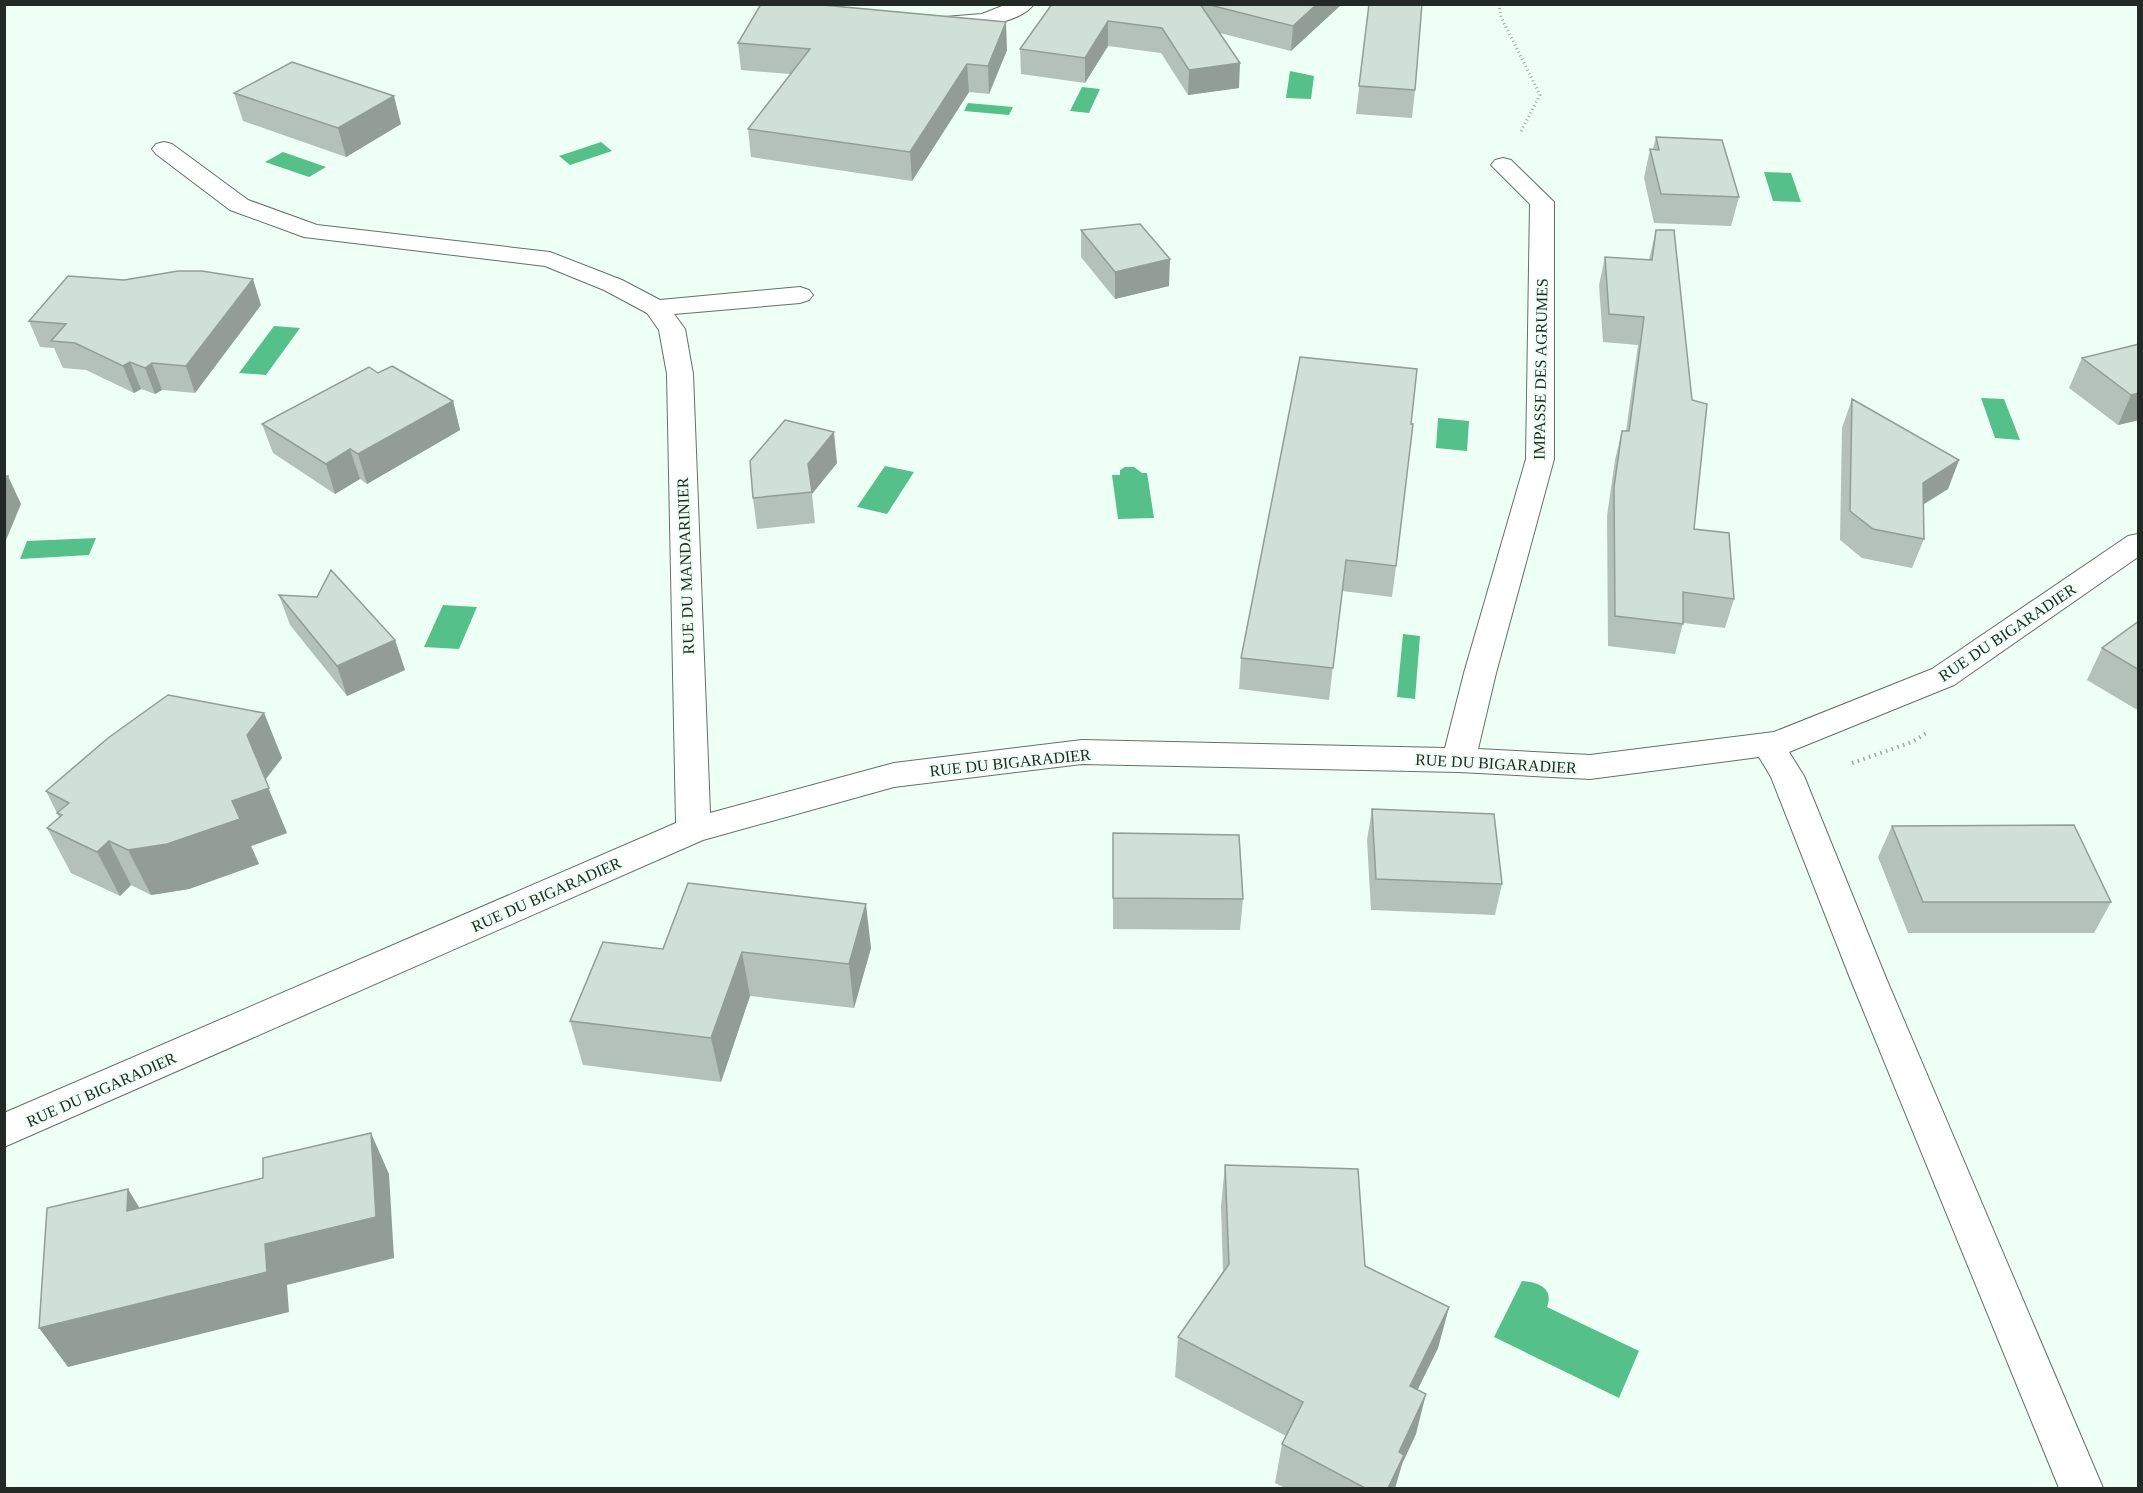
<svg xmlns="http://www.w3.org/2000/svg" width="2143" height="1493" font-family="Georgia,serif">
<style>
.water{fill:#56c08b}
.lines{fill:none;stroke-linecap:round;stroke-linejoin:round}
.street-casing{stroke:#637169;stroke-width:2}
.path-far1{stroke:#9eaaa3;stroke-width:3;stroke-dasharray:1 3;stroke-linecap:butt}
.path{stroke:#9eaaa3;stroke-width:4;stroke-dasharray:1.5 4.5;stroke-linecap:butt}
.street{fill:#fff;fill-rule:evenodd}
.wall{fill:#b3c1b8}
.shaded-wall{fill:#929d96}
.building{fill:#d0e0d6;stroke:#929d96;stroke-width:1.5}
.labels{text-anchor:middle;stroke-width:4.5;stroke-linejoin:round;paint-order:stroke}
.street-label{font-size:16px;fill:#232925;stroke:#eefff5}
</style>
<rect width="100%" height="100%" fill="#eefff5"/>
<!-- water -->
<path class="water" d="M1290 71 1314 76 1311 99 1286 98Z
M1082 87 1100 89 1089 113 1070 111Z
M968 103 1013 107 1009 115 964 111Z
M601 142 612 151 570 165 559 156Z
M283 152 326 167 309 177 265 162Z
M1764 172 1791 173 1801 202 1773 201Z
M274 326 300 328 266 375 239 373Z
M1981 398 2004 399 2020 440 1995 438Z
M1438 418 1469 421 1467 451 1436 448Z
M885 466 914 472 887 514 857 507Z
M1125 467H1134L1142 473H1147L1154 518 1118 519 1112 475H1120V470Z
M96 538 89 555 20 559 27 541Z
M443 605 477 607 459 649 424 647Z
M1403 634 1420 636 1415 699 1397 697Z
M1522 1281C1539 1282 1554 1288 1547 1307L1639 1351 1619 1398 1494 1337Z"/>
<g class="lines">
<defs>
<path id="street" d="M1007 4H1034C1019 26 955 32 932 26L928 22 932 18 982 14Z
M164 142 172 144 248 200 317 225 550 252 622 280 660 300 800 287 809 290 813 295 809 300 800 303 674 314 685 329 693 374 710 813 894 763 1082 740 1445 748 1464 673 1526 459 1530 204 1491 165 1495 160 1503 158 1511 160 1554 202V459L1496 673 1478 749 1590 755 1774 732 1932 669 2128 536 2138 534V557L1954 685 1789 752 1804 776 1886 978 2103 1488H2059L1850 978 1771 777 1759 757 1590 779 1459 772 1082 764 894 787 703 840 4 1147V1113L676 823 667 374 659 330 647 313 604 290 545 266 304 237 230 210 156 154 152 149 156 144Z"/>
</defs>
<!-- street casing -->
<use href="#street" class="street-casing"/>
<!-- path-far1 -->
<path class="path-far1" d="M1499 4 1501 17 1540 95 1520 133"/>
<!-- path -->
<path class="path" d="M1852 763 1912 742 1928 732"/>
<!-- street -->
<use href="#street" class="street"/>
</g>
<!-- wall -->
<path class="wall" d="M824 4 825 5 1007 50 989 94 969 92 912 181 751 157 748 129 790 74 741 70 738 43Z
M1052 4H1342L1291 51 1220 33 1239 88 1188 95 1161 53 1108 46 1085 83 1021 74 1020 49Z
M1369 4 1415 90 1412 118 1356 114Z
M234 93 401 124 346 157 243 121Z
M1656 137 1739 197 1731 226 1654 223 1644 178 1650 149H1653Z
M1081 230 1169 286 1115 299 1081 257Z
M1656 230 1694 529 1734 599 1725 628 1683 623 1675 654 1608 646 1607 516 1615 460 1622 431H1626L1638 345 1603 342 1599 285 1605 257 1649 260Z
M261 305 195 393 162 390 155 394 141 389 134 393 86 370 63 368 54 348 40 347 29 321Z
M2139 344V420L2118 425 2069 388 2082 358Z
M1300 357 1396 566 1392 597 1342 591 1329 700 1239 689 1241 658Z
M378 373 453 401 460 430 367 484 360 479 335 494 273 453 262 424Z
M1852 399 1959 460 1948 489 1923 505 1924 539 1912 568 1862 558 1840 540 1842 428Z
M837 463 812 494 815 523 757 529 753 498Z
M279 595 395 640 405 670 347 696 290 625Z
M2139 621V711L2087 680 2102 648Z
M264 713 282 758 265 780 287 833 251 846 259 864 189 889 151 895 131 885 120 896 71 873 47 828 59 817 46 791Z
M1372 809 1502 884 1495 915 1371 910 1367 840Z
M1892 826 2111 902 2094 933H1908L1878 857Z
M1113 833 1243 899 1240 930 1113 929Z
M871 948 854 1008 750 996 721 1082 583 1065 570 1021 663 949Z
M1225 1165 1365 1266 1449 1307 1438 1348 1417 1390 1416 1434 1402 1464 1395 1488H1285L1275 1483 1282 1444 1286 1436 1175 1377 1178 1337 1223 1271 1221 1207Z"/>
<!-- shaded-wall -->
<path class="shaded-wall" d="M1317 4H1342L1291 51 1293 26Z
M1108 21V46L1085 83V58Z
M1006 22 1007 50 989 94 988 66Z
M1240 63 1239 88 1188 95 1189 70Z
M967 64 969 92 912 181 910 152Z
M394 96 401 124 346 157 338 128Z
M1170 259 1169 286 1115 299V272Z
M253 279 261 305 195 393 186 366Z
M130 362 141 389 134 393 123 366Z
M152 363 162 390 155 394 145 368Z
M2139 393V420L2118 425 2131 395Z
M453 401 460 430 367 484 358 454Z
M834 432 837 463 812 494 808 464Z
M350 449 360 479 335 494 326 464Z
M1959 460 1948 489 1912 511 1923 483Z
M8 476 21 504 4 545V484Z
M395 640 405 670 347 696 337 666Z
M264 713 282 758 265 780 287 833 251 846 259 864 189 889 151 895 128 850 232 801 247 735Z
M109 841 131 885 120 896 97 852Z
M866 904 871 948 854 1008 849 964Z
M742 952 750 996 721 1082 711 1038Z
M371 1133 389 1174 394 1258 287 1285 289 1312 68 1367 39 1328 265 1244Z
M128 1189 153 1230 127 1211Z
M1449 1307 1438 1348 1400 1426 1410 1386Z
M1426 1394 1416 1434 1402 1464 1395 1488H1388L1399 1452Z"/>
<!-- building -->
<path class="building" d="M761 4H823V5L1006 22 988 66 967 64 910 152 748 129 810 49 738 43Z
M1052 4H1200L1240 63 1189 70 1162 28 1108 21 1085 58 1020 49Z
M1206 4H1317L1293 26Z
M1369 4H1422L1415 90 1359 86Z
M292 62 394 96 338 128 234 93Z
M1656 137 1722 140 1739 197 1661 194 1650 149 1659 150Z
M1140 224 1170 259 1115 272 1081 230Z
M1656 230H1674L1692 400 1707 404 1694 529 1729 533 1734 599 1683 592V624L1615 616 1614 487 1622 431H1629L1644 317 1609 314 1605 257 1652 260Z
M178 271H202L253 279 186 366 152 363 145 368 130 362 123 366 75 343 51 341 66 324 29 321 68 276 124 280Z
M2139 344V393L2131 395 2082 358Z
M1300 357 1417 369 1411 424H1413L1396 566 1346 560 1333 668 1241 658Z
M392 366 453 401 358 454 350 449 326 464 262 424 369 367 378 373Z
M1852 399 1959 460 1923 483 1924 539 1873 529 1850 511Z
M785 420 834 432 808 464 812 492 753 498 750 461Z
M4 476H8L4 484Z
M331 570 395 640 337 666 279 595 317 597Z
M2139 621V670L2102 648Z
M168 695 264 713 247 735 269 788 232 801 240 819 167 844 128 850 109 841 97 852 47 828 62 815 57 813 69 803 46 791 108 738Z
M1372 809 1494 814 1502 884 1376 879Z
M2074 825 2111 902H1923L1892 826Z
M1113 833 1239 835 1243 899 1113 898Z
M688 883 866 904 849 964 742 952 711 1038 570 1021 603 942 663 949Z
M371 1133 376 1217 265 1244 267 1272 39 1328 47 1208 128 1189 127 1211 263 1178V1158Z
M1225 1165 1358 1169 1365 1266 1449 1307 1410 1386 1426 1394 1399 1452 1404 1455 1388 1488H1365L1282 1444 1303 1402 1178 1337 1229 1264Z"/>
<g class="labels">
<!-- street labels -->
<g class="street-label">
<text transform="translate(1540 369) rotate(-89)" y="6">IMPASSE DES AGRUMES</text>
<text transform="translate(685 566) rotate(-92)" y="6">RUE DU MANDARINIER</text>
<text transform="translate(2007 632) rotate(-34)" y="6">RUE DU BIGARADIER</text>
<text transform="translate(1010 762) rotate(-6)" y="6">RUE DU BIGARADIER</text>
<text transform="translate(1496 763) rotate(3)" y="6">RUE DU BIGARADIER</text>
<text transform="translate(546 894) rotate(-24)" y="6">RUE DU BIGARADIER</text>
<text transform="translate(101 1089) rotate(-24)" y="6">RUE DU BIGARADIER</text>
</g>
</g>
<!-- border -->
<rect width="2143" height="1493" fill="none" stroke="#232925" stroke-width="12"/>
</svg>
